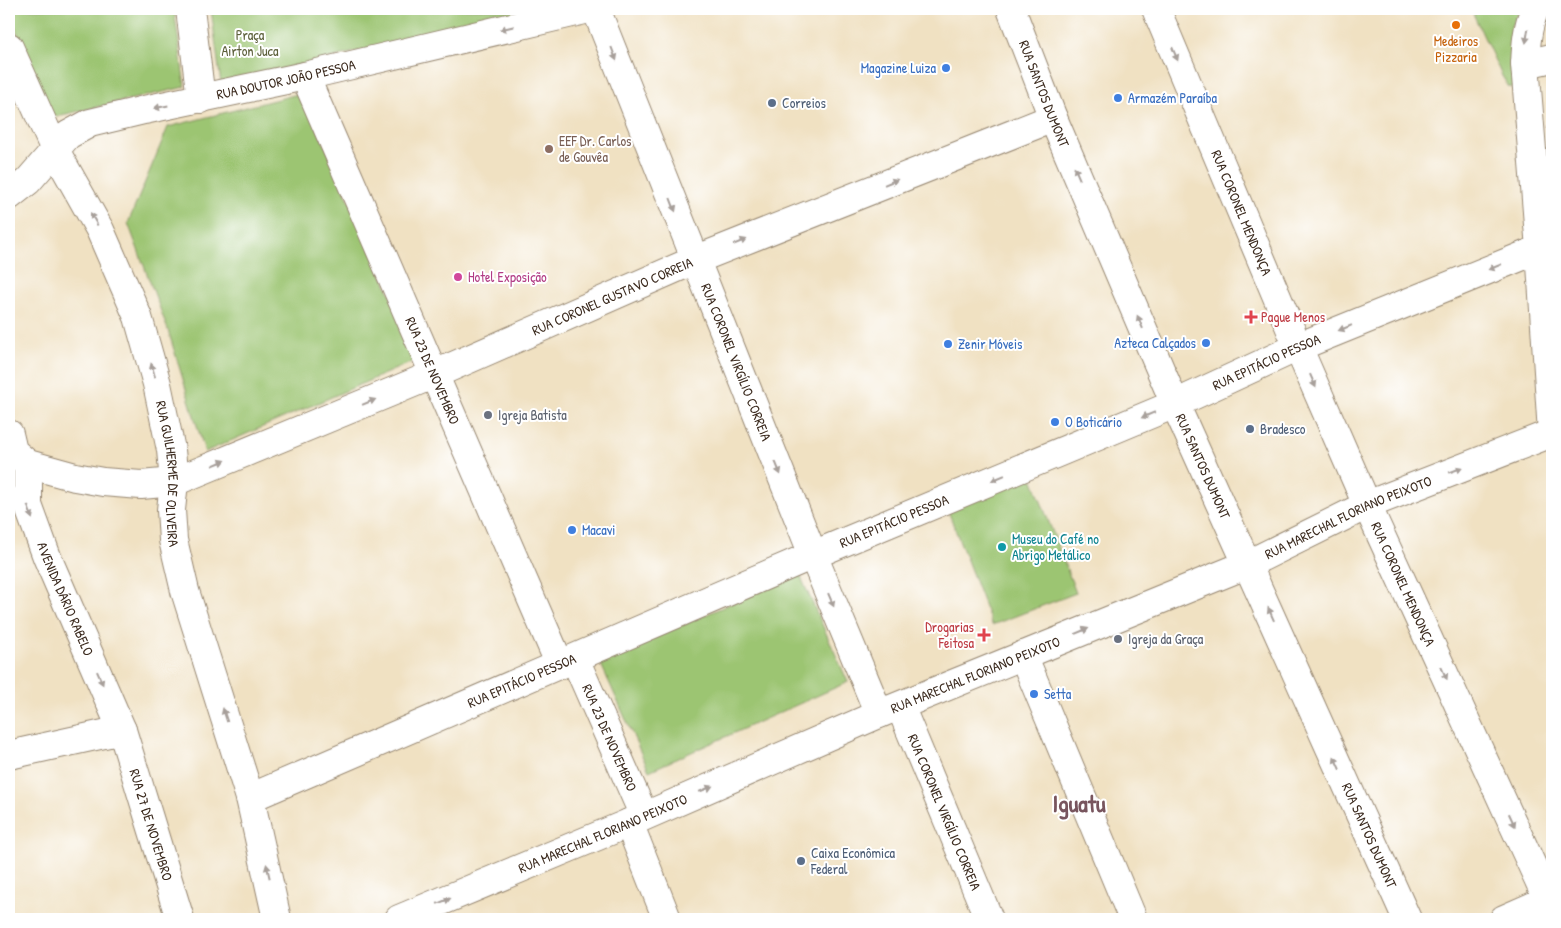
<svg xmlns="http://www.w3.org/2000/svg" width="1561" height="928" font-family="'Patrick Hand',sans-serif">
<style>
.park{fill:#9cc572;stroke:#6c7848}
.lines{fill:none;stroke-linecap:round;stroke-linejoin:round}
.minor-casing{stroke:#968670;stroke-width:30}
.major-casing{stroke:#968670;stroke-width:30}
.minor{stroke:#fff;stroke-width:28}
.major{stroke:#fff;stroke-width:28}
.oneway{fill:#a79f9a}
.food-dot{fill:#e8710a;stroke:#fff;stroke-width:2}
.shop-dot{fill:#3f7fe0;stroke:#fff;stroke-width:2}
.service-dot{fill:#5c6f8a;stroke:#fff;stroke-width:2}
.education-dot{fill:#8d6e63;stroke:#fff;stroke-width:2}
.hotel-dot{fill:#d1479c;stroke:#fff;stroke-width:2}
.health-dot{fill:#e0444e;stroke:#fff;stroke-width:2}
.worship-dot{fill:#6b7280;stroke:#fff;stroke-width:2}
.culture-dot{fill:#0f9aa8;stroke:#fff;stroke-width:2}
.labels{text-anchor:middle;stroke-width:4;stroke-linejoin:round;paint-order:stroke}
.park-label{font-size:14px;fill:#5d603b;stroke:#fff}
.food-label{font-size:14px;fill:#c56008;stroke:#fff}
.shop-label{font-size:14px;fill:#366cbe;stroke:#fff;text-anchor:start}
.street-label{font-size:14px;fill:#3b2a1e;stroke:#fff}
.service-label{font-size:14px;fill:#4e5e75;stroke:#fff;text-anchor:start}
.education-label{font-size:14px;fill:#785e54;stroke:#fff;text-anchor:start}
.hotel-label{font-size:14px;fill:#b23c85;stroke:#fff;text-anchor:start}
.health-label{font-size:14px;fill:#be3a42;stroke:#fff;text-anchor:start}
.worship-label{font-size:14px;fill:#5b616d;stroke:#fff;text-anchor:start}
.culture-label{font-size:14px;fill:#0d838f;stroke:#fff;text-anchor:start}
.town-label{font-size:24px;font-weight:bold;fill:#78555e;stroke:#fff}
</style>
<rect width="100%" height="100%" fill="#fff"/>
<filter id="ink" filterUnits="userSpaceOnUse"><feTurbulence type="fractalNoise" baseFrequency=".02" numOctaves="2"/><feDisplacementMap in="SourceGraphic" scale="10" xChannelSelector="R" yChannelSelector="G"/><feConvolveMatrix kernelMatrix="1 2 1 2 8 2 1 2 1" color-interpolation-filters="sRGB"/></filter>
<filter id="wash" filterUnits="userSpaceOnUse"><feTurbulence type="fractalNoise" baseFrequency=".0096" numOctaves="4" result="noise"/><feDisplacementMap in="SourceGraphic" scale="20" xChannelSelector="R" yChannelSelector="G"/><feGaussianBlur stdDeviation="1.12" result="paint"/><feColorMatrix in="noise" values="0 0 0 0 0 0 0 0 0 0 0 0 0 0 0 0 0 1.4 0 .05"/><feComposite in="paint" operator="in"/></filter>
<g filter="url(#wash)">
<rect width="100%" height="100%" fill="#f0e1c2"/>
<!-- park -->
<path class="park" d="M9 9H174L185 87 53 117 9 13Z
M211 9H535L221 84Z
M1471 9H1521L1511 26 1512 44 1521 88 1509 87 1502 76Z
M302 93 419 359 205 452 168 330 128 223 168 127Z
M1029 470 1076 593 992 625 945 503Z
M799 573 848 682 649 771 600 662Z"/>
</g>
<g filter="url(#ink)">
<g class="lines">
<defs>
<g id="minor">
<path d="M190 9 201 99"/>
<path id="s1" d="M596 9 813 555 879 714"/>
<path id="s2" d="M1011 9 1053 118 1175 404 1407 919"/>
<path id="s3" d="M1156 9 1298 347 1367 505 1552 909"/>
<path d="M1535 9C1527 27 1526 45 1525 64L1540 249 1552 433"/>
<path d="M1525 64 1552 58"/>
<path id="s4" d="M305 76 560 665"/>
<path id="s5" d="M174 482 435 374 695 260 1053 118"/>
<path d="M1023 655 1133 919"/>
<path id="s6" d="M575 659 644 816"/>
<path id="s7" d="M900 706 989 919"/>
<path d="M9 755 122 730"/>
<path id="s8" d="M250 798 813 555 1175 404 1298 347 1540 249"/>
<path d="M629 823 667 919"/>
<path d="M1504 919 1552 898"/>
</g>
<g id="major">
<path id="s9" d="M9 47 55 150 100 230 138 317 157 384 171 450 174 482 171 510 173 540 185 591 250 798 277 919"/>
<path id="s10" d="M9 196 28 181 68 135 90 123 144 110 305 76 589 9"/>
<path d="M9 434 13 451 28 464 75 477 103 482 141 485 174 482"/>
<path id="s11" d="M28 464V505L47 557 122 730 180 919"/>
<path id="s12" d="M399 919 629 823 879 714 1248 564 1367 505 1552 433"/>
</g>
</defs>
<!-- minor casing -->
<use href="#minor" class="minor-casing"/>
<!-- major casing -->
<use href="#major" class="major-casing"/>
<!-- minor -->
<use href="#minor" class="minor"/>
<!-- major -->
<use href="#major" class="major"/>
</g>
<!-- one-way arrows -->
<defs><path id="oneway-solid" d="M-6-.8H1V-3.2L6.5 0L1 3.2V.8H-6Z" transform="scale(1.25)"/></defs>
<g class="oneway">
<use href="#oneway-solid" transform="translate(507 28) rotate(167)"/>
<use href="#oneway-solid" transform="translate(1527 36) rotate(99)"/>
<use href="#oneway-solid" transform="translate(614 54) rotate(69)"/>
<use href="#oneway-solid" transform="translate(1175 54) rotate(67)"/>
<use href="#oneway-solid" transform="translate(161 107) rotate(169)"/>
<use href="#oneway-solid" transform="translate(1077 173) rotate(-113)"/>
<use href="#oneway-solid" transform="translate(891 182) rotate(-22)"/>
<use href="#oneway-solid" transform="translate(673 205) rotate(69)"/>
<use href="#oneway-solid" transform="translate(94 219) rotate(-119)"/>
<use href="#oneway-solid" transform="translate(740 242) rotate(-22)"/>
<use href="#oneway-solid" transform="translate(1495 267) rotate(158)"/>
<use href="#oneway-solid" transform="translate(1140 322) rotate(-113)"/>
<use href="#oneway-solid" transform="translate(1345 328) rotate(158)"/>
<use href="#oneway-solid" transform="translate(153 370) rotate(-106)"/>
<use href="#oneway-solid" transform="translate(1313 381) rotate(66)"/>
<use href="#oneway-solid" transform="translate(369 402) rotate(-22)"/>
<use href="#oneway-solid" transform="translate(1148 415) rotate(157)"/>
<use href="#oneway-solid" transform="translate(219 463) rotate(-22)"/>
<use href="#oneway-solid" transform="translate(778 468) rotate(68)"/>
<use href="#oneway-solid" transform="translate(1456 470) rotate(-21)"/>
<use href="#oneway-solid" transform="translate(998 478) rotate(157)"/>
<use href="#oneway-solid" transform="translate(30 512) rotate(71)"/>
<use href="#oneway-solid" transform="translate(831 600) rotate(67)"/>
<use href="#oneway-solid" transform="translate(1271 614) rotate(-114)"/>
<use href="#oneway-solid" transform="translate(1082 631) rotate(-22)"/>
<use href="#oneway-solid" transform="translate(1444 673) rotate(65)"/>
<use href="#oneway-solid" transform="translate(100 678) rotate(66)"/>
<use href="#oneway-solid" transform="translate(225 715) rotate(-108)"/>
<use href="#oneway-solid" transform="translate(1337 763) rotate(-114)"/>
<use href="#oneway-solid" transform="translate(706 789) rotate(-23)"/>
<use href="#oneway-solid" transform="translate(1512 820) rotate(65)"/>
<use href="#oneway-solid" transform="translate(268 871) rotate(-103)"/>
<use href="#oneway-solid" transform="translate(444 901) rotate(-22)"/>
</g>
</g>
<!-- markers -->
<circle class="food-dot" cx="1456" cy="25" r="5"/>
<g class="shop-dot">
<circle cx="946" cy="68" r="5"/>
<circle cx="1118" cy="98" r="5"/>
<circle cx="1206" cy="343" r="5"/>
<circle cx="948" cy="344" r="5"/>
<circle cx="1055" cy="422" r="5"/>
<circle cx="572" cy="530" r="5"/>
<circle cx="1034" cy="694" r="5"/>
</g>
<g class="service-dot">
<circle cx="772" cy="103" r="5"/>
<circle cx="1250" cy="429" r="5"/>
<circle cx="801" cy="861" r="5"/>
</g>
<circle class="education-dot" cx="549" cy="149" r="5"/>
<circle class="hotel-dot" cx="458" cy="277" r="5"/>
<g class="health-dot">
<path d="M1248.5 309.5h5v5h5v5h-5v5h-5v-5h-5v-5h5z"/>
<path d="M981.5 627.5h5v5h5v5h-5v5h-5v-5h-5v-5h5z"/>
</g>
<g class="worship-dot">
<circle cx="488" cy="415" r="5"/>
<circle cx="1118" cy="639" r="5"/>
</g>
<circle class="culture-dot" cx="1002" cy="547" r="5"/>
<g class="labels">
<!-- park labels -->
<g class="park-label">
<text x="250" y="40">Praça<tspan x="250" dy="16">Airton Juca</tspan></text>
</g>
<!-- food labels -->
<g class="food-label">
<text x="1456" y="46">Medeiros<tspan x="1456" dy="16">Pizzaria</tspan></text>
</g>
<!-- shop labels -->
<g class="shop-label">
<text x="936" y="73" text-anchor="end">Magazine Luiza</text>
<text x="1128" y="103">Armazém Paraíba</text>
<text x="1196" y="348" text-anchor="end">Azteca Calçados</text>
<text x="958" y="349">Zenir Móveis</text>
<text x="1065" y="427">O Boticário</text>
<text x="582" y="535">Macavi</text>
<text x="1044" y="699">Setta</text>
</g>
<!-- street labels -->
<g class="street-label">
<text dy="5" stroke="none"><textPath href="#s10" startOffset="311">RUA DOUTOR JOÃO PESSOA</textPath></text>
<text dy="5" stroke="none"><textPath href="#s2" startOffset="91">RUA SANTOS DUMONT</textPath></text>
<text dy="5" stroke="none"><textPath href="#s3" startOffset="221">RUA CORONEL MENDONÇA</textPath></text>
<text dy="5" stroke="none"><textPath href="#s5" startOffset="476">RUA CORONEL GUSTAVO CORREIA</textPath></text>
<text dy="5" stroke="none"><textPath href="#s1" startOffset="380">RUA CORONEL VIRGÍLIO CORREIA</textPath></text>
<text dy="5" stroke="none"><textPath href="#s8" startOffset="1106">RUA EPITÁCIO PESSOA</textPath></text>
<text dy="5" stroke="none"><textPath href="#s4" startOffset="321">RUA 23 DE NOVEMBRO</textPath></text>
<text dy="5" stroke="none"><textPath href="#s2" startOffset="496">RUA SANTOS DUMONT</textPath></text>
<text dy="5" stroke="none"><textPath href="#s9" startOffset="460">RUA GUILHERME DE OLIVEIRA</textPath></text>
<text dy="5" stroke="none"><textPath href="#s12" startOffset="1031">RUA MARECHAL FLORIANO PEIXOTO</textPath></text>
<text dy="5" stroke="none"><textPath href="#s8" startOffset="701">RUA EPITÁCIO PESSOA</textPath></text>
<text dy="5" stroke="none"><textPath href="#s3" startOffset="626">RUA CORONEL MENDONÇA</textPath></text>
<text dy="5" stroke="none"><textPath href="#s11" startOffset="142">AVENIDA DÁRIO RABELO</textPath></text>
<text dy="5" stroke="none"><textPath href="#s12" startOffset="626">RUA MARECHAL FLORIANO PEIXOTO</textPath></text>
<text dy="5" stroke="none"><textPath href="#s8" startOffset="296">RUA EPITÁCIO PESSOA</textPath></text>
<text dy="5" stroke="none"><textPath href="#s6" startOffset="86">RUA 23 DE NOVEMBRO</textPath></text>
<text dy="5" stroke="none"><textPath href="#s7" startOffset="115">RUA CORONEL VIRGÍLIO CORREIA</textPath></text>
<text dy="5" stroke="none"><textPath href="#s11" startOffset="384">RUA 27 DE NOVEMBRO</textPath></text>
<text dy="5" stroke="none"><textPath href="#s12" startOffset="221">RUA MARECHAL FLORIANO PEIXOTO</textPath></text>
<text dy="5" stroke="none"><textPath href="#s2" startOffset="901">RUA SANTOS DUMONT</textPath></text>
</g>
<!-- service labels -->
<g class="service-label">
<text x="782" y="108">Correios</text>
<text x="1260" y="434">Bradesco</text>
<text x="811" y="858">Caixa Econômica<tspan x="811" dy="16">Federal</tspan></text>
</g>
<!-- education labels -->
<g class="education-label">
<text x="559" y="146">EEF Dr. Carlos<tspan x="559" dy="16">de Gouvêa</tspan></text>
</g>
<!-- hotel labels -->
<g class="hotel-label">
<text x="468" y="282">Hotel Exposição</text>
</g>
<!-- health labels -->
<g class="health-label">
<text x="1261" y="322">Pague Menos</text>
<text x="974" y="632" text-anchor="end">Drogarias<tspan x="974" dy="16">Feitosa</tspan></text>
</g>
<!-- worship labels -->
<g class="worship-label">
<text x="498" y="420">Igreja Batista</text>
<text x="1128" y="644">Igreja da Graça</text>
</g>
<!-- culture labels -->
<g class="culture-label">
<text x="1012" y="544">Museu do Café no<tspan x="1012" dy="16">Abrigo Metálico</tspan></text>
</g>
<!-- town labels -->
<g class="town-label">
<text x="1079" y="812">Iguatu</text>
</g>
</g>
<!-- margin -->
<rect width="1561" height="928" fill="none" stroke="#fff" stroke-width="30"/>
</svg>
